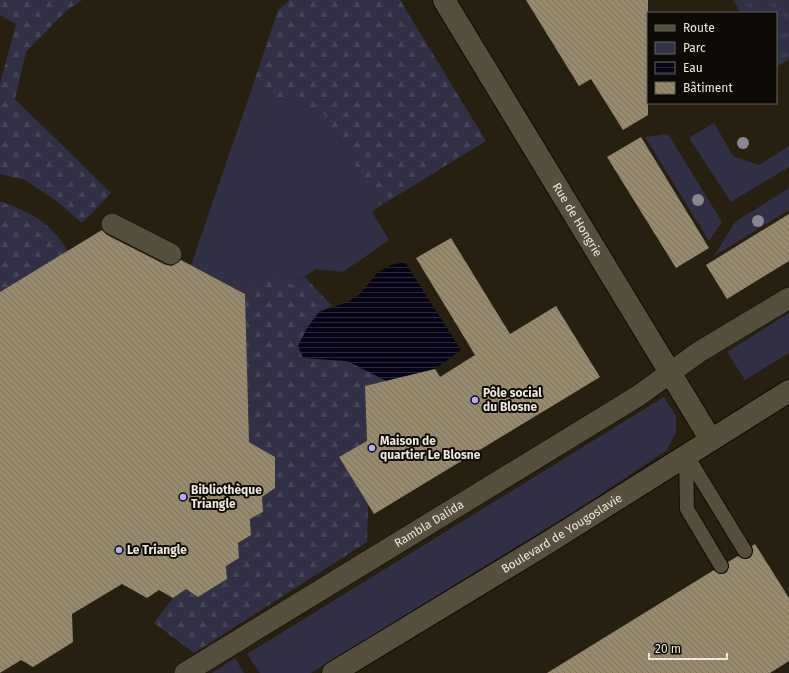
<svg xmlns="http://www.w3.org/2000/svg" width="789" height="673" font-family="'Fira Sans',sans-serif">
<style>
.green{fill:#313046}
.forest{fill:url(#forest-firs)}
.park{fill:url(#park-tufts)}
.water{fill:url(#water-rules)}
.building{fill:url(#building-back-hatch)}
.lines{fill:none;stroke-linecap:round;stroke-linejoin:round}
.service-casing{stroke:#100a00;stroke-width:16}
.pedestrian-casing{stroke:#100a00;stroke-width:22}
.minor-casing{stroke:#100a00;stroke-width:24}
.service{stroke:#574f3d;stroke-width:14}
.pedestrian{stroke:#574f3d;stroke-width:21}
.minor{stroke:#574f3d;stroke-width:22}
.tree{fill:#898691}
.poi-dot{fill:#b1adfa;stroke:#0d0a05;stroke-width:1.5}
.labels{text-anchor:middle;stroke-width:4;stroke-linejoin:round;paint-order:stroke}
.street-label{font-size:12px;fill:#ece8dd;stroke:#0d0a05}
.poi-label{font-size:12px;font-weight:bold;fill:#ece8dd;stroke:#0d0a05;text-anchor:start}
</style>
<defs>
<pattern id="forest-firs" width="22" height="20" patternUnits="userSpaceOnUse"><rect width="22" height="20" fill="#313046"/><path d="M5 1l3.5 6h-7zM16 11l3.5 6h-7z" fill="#454458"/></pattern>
<pattern id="park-tufts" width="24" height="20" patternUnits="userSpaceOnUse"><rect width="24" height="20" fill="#313046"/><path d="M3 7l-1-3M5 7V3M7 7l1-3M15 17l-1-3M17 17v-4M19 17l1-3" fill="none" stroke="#454458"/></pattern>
<pattern id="water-rules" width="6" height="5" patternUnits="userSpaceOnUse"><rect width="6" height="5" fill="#070418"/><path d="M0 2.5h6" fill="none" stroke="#2b2939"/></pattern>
<pattern id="building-back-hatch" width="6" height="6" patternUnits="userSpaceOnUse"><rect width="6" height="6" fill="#978a6d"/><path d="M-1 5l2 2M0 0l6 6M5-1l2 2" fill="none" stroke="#7b725e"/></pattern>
</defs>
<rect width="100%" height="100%" fill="#272010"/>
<!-- green -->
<path class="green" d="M252 88 323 113 380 206 372 212 389 240 343 272 316 269 292 285 245 294 191 265Z
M714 123 733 156 759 165 789 146V167L731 202 689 138Z
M668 134 722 222 709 241 645 137Z
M789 188V210L714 256 735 222Z
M789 313V353L745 380 727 352Z
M664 397 676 416V432L667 450 583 506 311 673H260L247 654Z
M235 658 244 673H212Z"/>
<!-- forest -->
<path class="forest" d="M0 0H82L66 11 26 52 15 99 111 193 82 223 55 200 25 180 0 174V84L16 24 0 15Z
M290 0H400L486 141 380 206 323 113 252 88 278 10Z
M0 201C33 214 48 220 68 251L0 292Z
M277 276 292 285 305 277 332 306 319 312 303 358 347 361 387 381 366 422 367 441 339 457 368 505 367 542 194 653 154 623 173 598 186 589 198 597 227 579C225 557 233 545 251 535V519L263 512 262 497 275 488V457L249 442 245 294 251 285Z"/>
<!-- park -->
<path class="park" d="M733 0H789V59L776 67V13H741Z"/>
<!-- water -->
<path class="water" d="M405 262 461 350 435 369 387 381 347 361 303 358 298 346 307 328 319 312 348 302 360 294 377 273 391 265Z"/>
<!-- building -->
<path class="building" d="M526 0H648V115L623 130 591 79 579 86Z
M641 137 709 248 676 268 607 157Z
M789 214V261L727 299 706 265Z
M102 230 107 235 166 265 172 266 181 260 245 294 249 442 275 457V488L262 497 263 512 250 519 251 535 238 543 239 558 226 566 227 579 198 597 186 589 173 598 159 590 147 598 122 584 72 614 73 642 33 667 21 660 0 673V292Z
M451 238 510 334 556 306 600 377 374 514 339 457 367 441 365 386 435 369 440 377 475 355 416 258Z
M755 544 789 598V661L770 673H547L714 570 721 574 726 573 729 566 728 562 738 556 745 559 750 558 753 551 752 546Z"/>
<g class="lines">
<defs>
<path id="service" d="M686 455 687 509 721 566
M687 456 745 551"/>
<g id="pedestrian">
<path d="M112 224 171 254"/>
<path id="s1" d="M185 673 638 396 699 352 789 298"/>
</g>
<g id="minor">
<path id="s2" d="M444 0 711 440"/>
<path id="s3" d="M333 673 544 545 789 391"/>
</g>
</defs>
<!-- service casing -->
<use href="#service" class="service-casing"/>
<!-- pedestrian casing -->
<use href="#pedestrian" class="pedestrian-casing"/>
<!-- minor casing -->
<use href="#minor" class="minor-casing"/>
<!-- service -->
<use href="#service" class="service"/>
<!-- pedestrian -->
<use href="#pedestrian" class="pedestrian"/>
<!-- minor -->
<use href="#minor" class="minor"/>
</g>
<!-- trees -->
<g class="tree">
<circle cx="743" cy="143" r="6"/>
<circle cx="698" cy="200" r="6"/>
<circle cx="758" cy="221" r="6"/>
</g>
<!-- markers -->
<g class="poi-dot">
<circle cx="475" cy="400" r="4"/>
<circle cx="372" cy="448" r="4"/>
<circle cx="183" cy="497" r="4"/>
<circle cx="119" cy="550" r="4"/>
</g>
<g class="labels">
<!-- street labels -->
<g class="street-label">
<text dy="4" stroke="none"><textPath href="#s2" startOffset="257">Rue de Hongrie</textPath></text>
<text dy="4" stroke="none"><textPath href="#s1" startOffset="286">Rambla Dalida</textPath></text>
<text dy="4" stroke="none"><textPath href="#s3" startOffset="268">Boulevard de Yougoslavie</textPath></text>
</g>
<!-- poi labels -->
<g class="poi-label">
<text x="483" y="397">Pôle social<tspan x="483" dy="14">du Blosne</tspan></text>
<text x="380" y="445">Maison de<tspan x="380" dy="14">quartier Le Blosne</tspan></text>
<text x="191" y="494">Bibliothèque<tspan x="191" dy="14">Triangle</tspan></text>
<text x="127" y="554">Le Triangle</text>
</g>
</g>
<!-- legend -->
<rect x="647" y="12" width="130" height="92" fill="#0d0a05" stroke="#66635b"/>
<rect x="655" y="25" width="20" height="6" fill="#574f3d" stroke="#66635b"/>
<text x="683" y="32" font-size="12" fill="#ece8dd">Route</text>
<rect x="655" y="42" width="20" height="12" fill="#313046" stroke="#66635b"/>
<text x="683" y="52" font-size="12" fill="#ece8dd">Parc</text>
<rect x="655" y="62" width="20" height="12" fill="url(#water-rules)" stroke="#66635b"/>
<text x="683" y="72" font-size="12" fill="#ece8dd">Eau</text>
<rect x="655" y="82" width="20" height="12" fill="url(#building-back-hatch)" stroke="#66635b"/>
<text x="683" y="92" font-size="12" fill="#ece8dd">Bâtiment</text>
<!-- scale -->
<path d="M649 653v6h78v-6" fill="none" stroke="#ece8dd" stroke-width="2"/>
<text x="655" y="653" font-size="12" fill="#ece8dd" stroke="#0d0a05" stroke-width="3" paint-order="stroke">20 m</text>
</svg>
